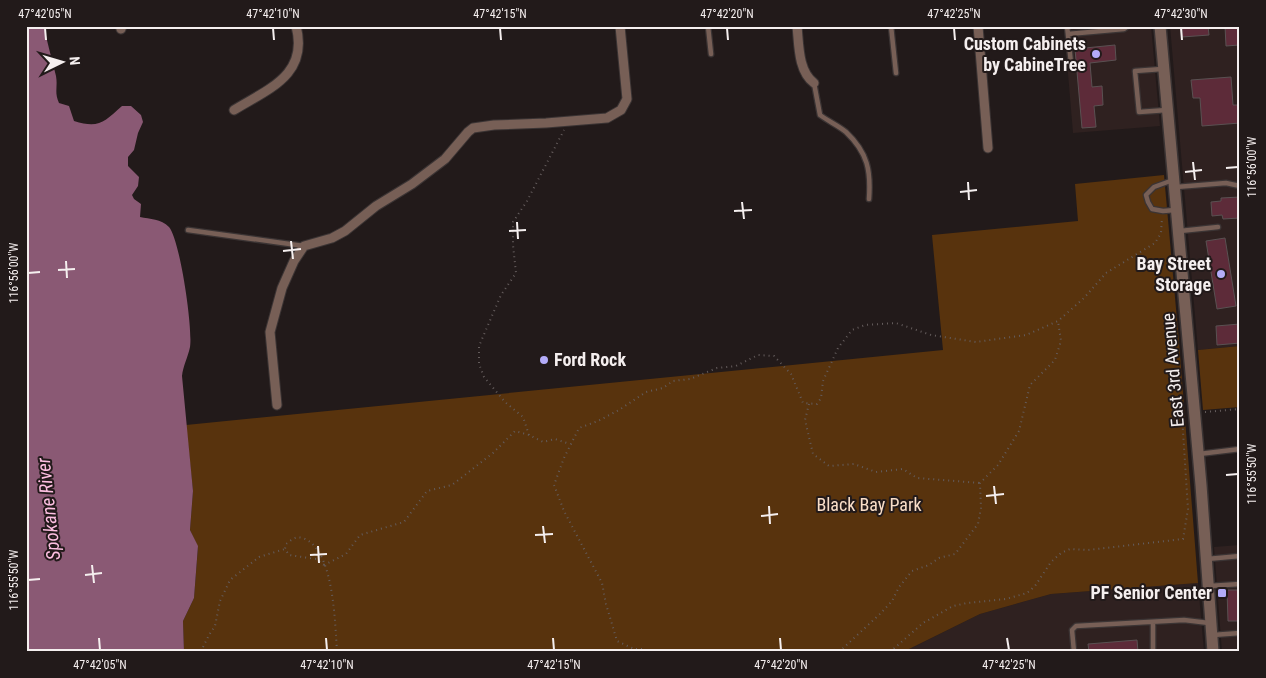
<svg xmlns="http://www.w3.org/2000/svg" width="1266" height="678" font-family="'Roboto Condensed',sans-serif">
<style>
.built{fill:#2f2120}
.green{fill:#58330d}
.water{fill:#8a5974}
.building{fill:#5d2b39;stroke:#5a5152}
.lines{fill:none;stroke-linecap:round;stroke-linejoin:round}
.service-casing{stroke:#3b3434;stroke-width:7}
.minor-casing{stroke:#3b3434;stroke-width:11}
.tertiary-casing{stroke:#3b3434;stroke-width:14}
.path{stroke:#645c5c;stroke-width:2;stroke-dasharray:1 4;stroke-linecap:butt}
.service{stroke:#775f56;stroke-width:4.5}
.minor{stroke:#775f56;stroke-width:9}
.tertiary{stroke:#775f56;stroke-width:11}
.ticks{fill:none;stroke:#f5efef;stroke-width:2}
.poi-dot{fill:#b4acf9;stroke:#221a1a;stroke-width:2}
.labels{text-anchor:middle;stroke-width:4;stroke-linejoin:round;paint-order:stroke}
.poi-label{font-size:18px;font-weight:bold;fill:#f5efef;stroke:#221a1a;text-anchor:end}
.street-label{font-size:18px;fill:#f5efef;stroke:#221a1a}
.park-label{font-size:18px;fill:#f9dec8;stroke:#221a1a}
.water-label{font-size:19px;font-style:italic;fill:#fdbfe1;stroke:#221a1a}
.neatline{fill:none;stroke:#f5efef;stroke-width:2}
.ticks-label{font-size:12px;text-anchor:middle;fill:#f5efef}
</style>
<rect width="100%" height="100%" fill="#221a1a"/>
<!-- built -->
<path class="built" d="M1064 26H1151L1160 126 1073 133Z
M1170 26H1240V346L1198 350Z
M1240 545V652H1222L1214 547Z
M1198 583 1204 652H903L980 614 1051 594Z"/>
<!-- green -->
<path class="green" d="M1164 175 1179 342 1198 583 1051 594 980 614 903 652H184L183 621 194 598 198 547 190 530 193 491 186 425 943 350 932 235 1078 221 1075 184Z
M1240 346V407L1203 410 1198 350Z"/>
<!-- water -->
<path class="water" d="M26 26H44C47 43 52 59 56 76 58 87 54 92 59 103L69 106 74 121C99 129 104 122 122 106H131L141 115 143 122 138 133 134 150 128 157V166L139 177 138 186 132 195 134 199 141 204 140 217C150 219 161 219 169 227 180 240 193 328 190 347 188 357 183 366 182 376L193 491 190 530 198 546 194 598 183 621 184 652H26Z"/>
<!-- building -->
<path class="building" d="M1182 26H1208L1209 35 1182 37Z
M1225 26H1238L1239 45 1226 46Z
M1115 45 1116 60 1090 63 1092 87 1102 86 1103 105 1094 106 1096 127 1082 128 1075 49Z
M1231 77 1233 105H1240V123L1202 126 1200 98H1193L1191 80Z
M1240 197V218L1223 219 1222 215 1212 216 1211 202 1221 201V198Z
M1225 238 1236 306 1217 309 1206 241Z
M1240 324V343L1217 345 1216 326Z
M1227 590H1240V621H1228Z
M1137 640 1138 652H1089L1088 644Z"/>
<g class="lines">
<defs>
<path id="service" d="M708 26 711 54
M891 26 896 73
M1067 26 1071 63
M1068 34 1124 29 1128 26
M1162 69 1135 71 1139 112 1167 110
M814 83 820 115C828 121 839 126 846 132 868 153 871 171 869 199
M1173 180 1154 187 1146 195 1148 202 1152 209 1163 211 1175 210
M1176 187 1226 183 1240 186
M188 230 304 246
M1180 231 1218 227
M1199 454 1240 449
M1207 559 1240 556
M1209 586 1240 584
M1153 622V652
M1213 635 1240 633
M1074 652 1072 630 1076 626 1184 620 1209 623"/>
<path id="minor" d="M797 26C799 45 798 71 814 83
M978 26 988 148
M121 29 122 26
M234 110C268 89 309 75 296 26
M277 405 270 332 282 288 294 261 304 246 332 238 345 231 376 206 412 184 445 159 468 132 473 128 494 125 546 123 607 118 621 110 627 99 620 26"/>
<path id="tertiary" d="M1160 26 1201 485 1213 652"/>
</defs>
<!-- service casing -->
<use href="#service" class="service-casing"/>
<!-- minor casing -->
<use href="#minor" class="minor-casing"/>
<!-- tertiary casing -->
<use href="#tertiary" class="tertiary-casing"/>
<!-- path -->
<path class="path" d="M809 404 805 420 813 454 829 466 854 464 876 472 903 469 917 478 980 483
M1205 412 1240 409
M529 435 523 417 505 402 484 377 479 364V346L501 295 516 273 513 245V222L527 201 564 130
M324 565 346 554 360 535 404 522 427 491 452 485 493 453 515 431 529 435 543 442 555 439 570 444
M324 565 316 559 289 555 285 549 286 544C289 542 292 539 295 538 300 536 306 539 310 542 334 560 335 623 337 652
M203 652V647L209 635 215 626 220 601 230 580 259 557 285 549
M644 652V649H634L617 641 606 604 602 583 564 511 554 485 564 458 579 428 598 421 619 410 646 392 663 388 673 381 690 379 717 368 736 366 758 355 774 356 791 374 803 403 817 404 821 398 823 381 838 348 852 330 865 325 896 323 931 335 976 342 1026 335 1058 321 1084 298 1106 273 1155 243 1161 233 1162 218
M839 652 881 613 892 601 899 587 912 571 929 565 939 558 955 554 978 524 981 508 980 483 998 465 1019 431 1030 385 1055 360 1061 341 1058 321
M890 652 923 623 953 606 967 603 1006 599 1027 593 1035 586 1051 562 1061 553 1070 549 1088 550 1183 539 1188 509 1182 416 1185 415"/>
<!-- service -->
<use href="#service" class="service"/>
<!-- minor -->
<use href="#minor" class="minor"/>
<!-- tertiary -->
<use href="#tertiary" class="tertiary"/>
</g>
<!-- ticks -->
<path class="ticks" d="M45 28 46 40M273 28 274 40M500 28 501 40M727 28 728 40M954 28 955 40M1181 28 1182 40M1193 162 1195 180M1226 168 1238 167M1185 172 1202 170M968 182 969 200M960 192 977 190M742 202 744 219M734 211 752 210M517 222 518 239M509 231 526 230M291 241 293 259M283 251 301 249M66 261 67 278M58 270 75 269M28 273 40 272M1226 475 1238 474M994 486 996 504M986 496 1004 494M769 506 770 524M761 516 778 514M543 526 545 543M535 535 553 534M318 546 319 563M310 555 327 554M92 565 94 583M85 575 102 573M28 580 40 579M99 638 100 650M326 638 327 650M553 638 554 650M780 638 781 650M1007 638 1009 650"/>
<!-- markers -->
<g class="poi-dot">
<circle cx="1096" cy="54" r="5"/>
<circle cx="1221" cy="274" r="5"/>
<circle cx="544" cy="360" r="5"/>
<rect x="1217" y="588" width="10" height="10" rx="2.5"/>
</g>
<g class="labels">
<!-- poi labels -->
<g class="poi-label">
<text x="1086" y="50">Custom Cabinets<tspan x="1086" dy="21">by CabineTree</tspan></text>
<text x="1211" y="270">Bay Street<tspan x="1211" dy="21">Storage</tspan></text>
<text x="554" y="366" text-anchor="start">Ford Rock</text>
<text x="1212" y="599">PF Senior Center</text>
</g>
<!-- street labels -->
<g class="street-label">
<text transform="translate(1173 370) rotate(-95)" y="6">East 3rd Avenue</text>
</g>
<!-- park labels -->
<g class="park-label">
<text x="869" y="511">Black Bay Park</text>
</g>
<!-- water labels -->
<g class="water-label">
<text transform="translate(48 509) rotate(-96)" y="7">Spokane River</text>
</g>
</g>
<!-- border -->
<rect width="1266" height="678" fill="none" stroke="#221a1a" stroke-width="55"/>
<!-- north arrow -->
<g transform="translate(62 62) rotate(85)" stroke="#221a1a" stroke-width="4" paint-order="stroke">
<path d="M0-4L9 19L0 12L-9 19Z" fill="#f5efef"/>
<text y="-8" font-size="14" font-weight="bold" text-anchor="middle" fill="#f5efef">N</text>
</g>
<rect x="28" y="28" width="1210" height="622" class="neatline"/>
<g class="ticks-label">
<text x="45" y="18">47°42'05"N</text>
<text x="273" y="18">47°42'10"N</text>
<text x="500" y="18">47°42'15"N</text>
<text x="727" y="18">47°42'20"N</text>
<text x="954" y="18">47°42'25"N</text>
<text x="1181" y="18">47°42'30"N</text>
<text transform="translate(1252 167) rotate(-90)" y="4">116°56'00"W</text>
<text transform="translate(14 273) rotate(-90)" y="4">116°56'00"W</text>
<text transform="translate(1252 474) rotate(-90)" y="4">116°55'50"W</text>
<text transform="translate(14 580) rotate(-90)" y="4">116°55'50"W</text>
<text x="100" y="669">47°42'05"N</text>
<text x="327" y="669">47°42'10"N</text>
<text x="554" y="669">47°42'15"N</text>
<text x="781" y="669">47°42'20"N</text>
<text x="1009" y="669">47°42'25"N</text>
</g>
</svg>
